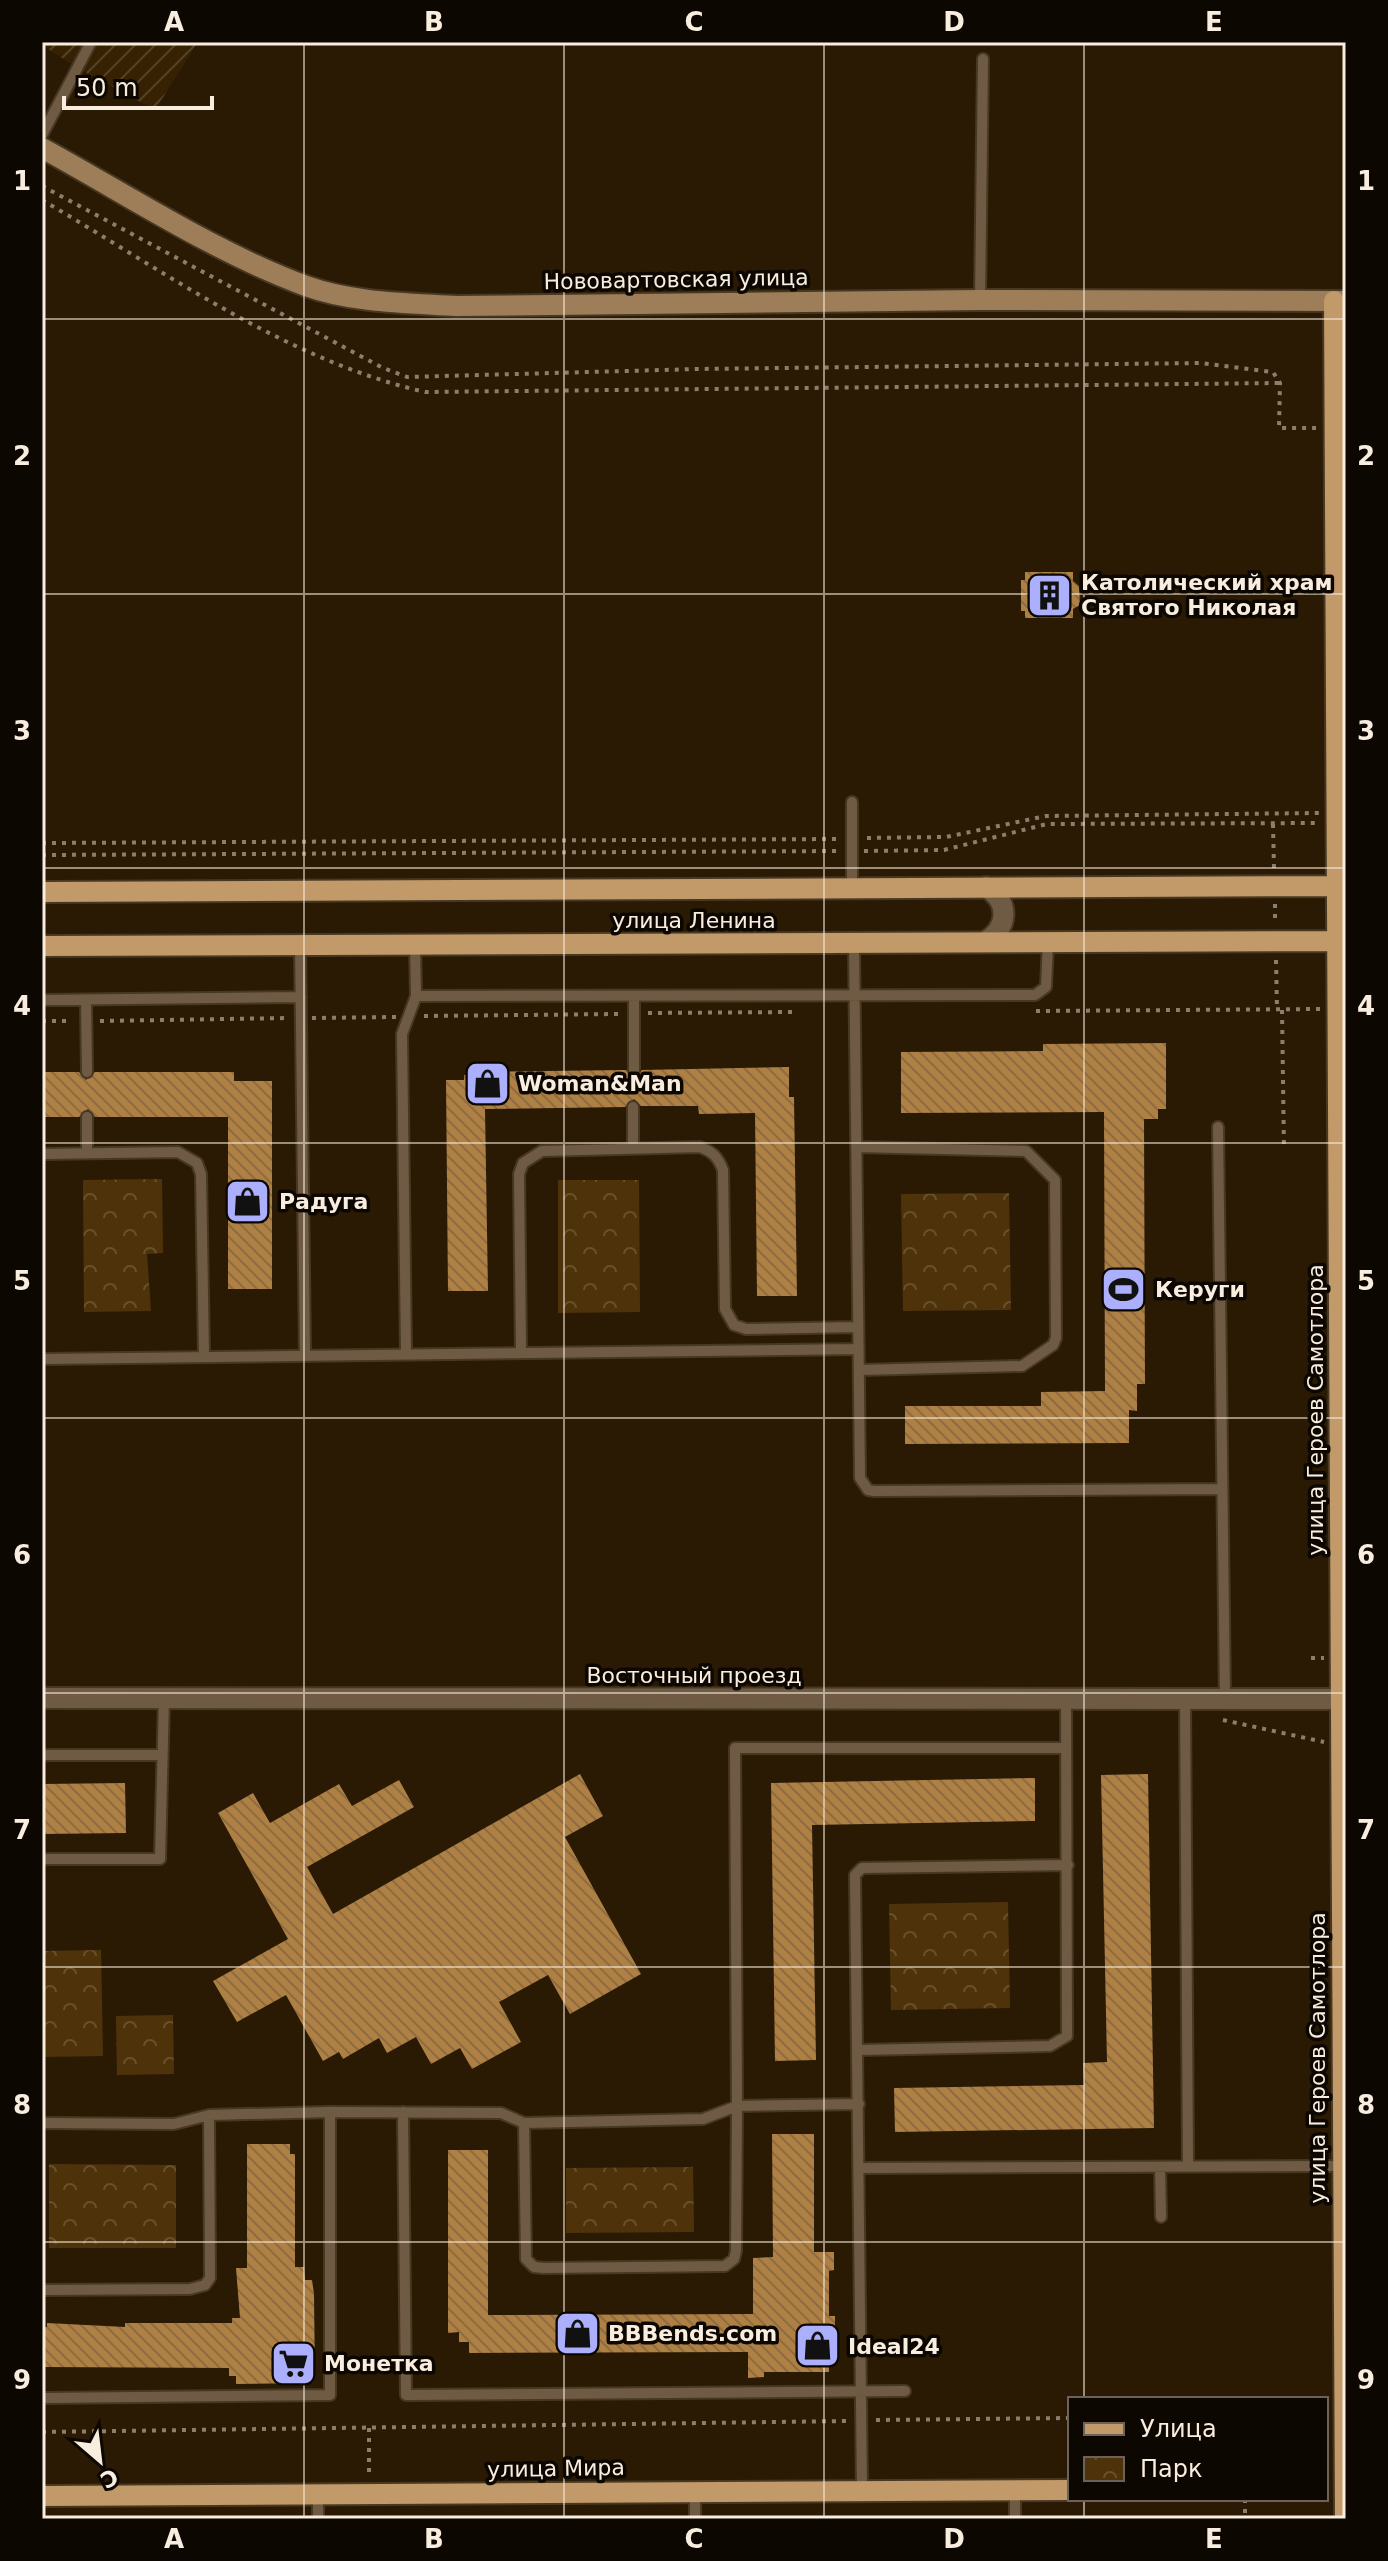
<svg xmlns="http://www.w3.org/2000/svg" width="1388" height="2561" font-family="'DejaVu Sans',sans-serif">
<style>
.industrial{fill:url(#industrial-furrows)}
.park{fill:url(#park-crowns)}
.building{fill:url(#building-back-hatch)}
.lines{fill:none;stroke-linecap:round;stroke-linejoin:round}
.lane-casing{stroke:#473823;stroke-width:14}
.street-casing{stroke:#473823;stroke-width:24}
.secondary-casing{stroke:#473823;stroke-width:24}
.primary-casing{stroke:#473823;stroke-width:24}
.path{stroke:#8c7e6c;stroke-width:4;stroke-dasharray:4 6;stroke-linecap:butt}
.lane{stroke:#6f5b44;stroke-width:10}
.street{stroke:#6f5b44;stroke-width:20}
.secondary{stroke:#9d7e58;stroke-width:20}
.primary{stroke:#c29968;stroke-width:20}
.grid{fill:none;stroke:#f9eddf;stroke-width:2;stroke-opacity:0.55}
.labels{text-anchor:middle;stroke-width:7;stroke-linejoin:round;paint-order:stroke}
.street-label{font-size:22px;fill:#f9eddf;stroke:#0d0701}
.poi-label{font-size:22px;font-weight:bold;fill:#f9eddf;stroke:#0d0701;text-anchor:start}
.neatline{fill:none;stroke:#f9eddf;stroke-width:3}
.grid-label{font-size:26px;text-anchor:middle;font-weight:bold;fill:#f9eddf}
</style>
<defs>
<pattern id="industrial-furrows" width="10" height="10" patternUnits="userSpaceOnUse" patternTransform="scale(2)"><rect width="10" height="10" fill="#362102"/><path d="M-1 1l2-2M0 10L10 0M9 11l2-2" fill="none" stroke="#544226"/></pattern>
<pattern id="park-crowns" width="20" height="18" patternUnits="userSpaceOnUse" patternTransform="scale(2)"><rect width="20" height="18" fill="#4e330a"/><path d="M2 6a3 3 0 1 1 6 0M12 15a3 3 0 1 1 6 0" fill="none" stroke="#68512d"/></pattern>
<pattern id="building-back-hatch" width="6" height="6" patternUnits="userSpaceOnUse" patternTransform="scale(2)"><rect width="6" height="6" fill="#ae8044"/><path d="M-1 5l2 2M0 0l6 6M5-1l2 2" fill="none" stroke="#8b6c44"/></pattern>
</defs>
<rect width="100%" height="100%" fill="#2a1a04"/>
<!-- industrial -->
<path class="industrial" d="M42 42H198L155 110 76 67 42 45Z"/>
<!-- park -->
<path class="park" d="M162 1179 163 1253 147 1254 151 1311 84 1312 83 1180Z
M558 1180H639L640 1312 558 1313Z
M1009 1193 1011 1310 903 1311 901 1194Z
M1008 1902 1010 2008 891 2010 889 1904Z
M101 1950 103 2056 42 2057V1951Z
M173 2015 174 2074 117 2075 116 2016Z
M49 2164 176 2165V2248H49Z
M693 2167 694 2232 566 2233V2168Z"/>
<!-- building -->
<path class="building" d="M1025 572H1073V581L1079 586 1080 605 1073 609V618H1025V611H1021V580H1025Z
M1166 1043V1109H1158V1119H1144L1145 1384H1137V1411L1129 1410V1443L905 1444V1406H1041V1392L1105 1391 1104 1112 901 1113V1052L1043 1051V1044Z
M789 1067V1097H794L797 1296H757L755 1113 699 1114 698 1106H641L634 1099 625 1107 485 1109 488 1291H448L446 1080H464V1075H474V1072L626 1070 635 1078 642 1070Z
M42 1072H79L86 1080 95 1072H234V1081H272V1289H228V1117H95L88 1109 79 1117H42Z
M580 1774 603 1816 565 1837 641 1974 570 2014 548 1975 499 2002 521 2042 472 2069 460 2048 431 2064 416 2037 387 2053 379 2038 343 2059 339 2052 323 2061 286 1995 237 2022 213 1981 288 1939 218 1813 253 1793 270 1823 339 1784 352 1806 399 1780 414 1807 307 1867 333 1914Z
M1148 1774 1154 2128 895 2132 894 2088 1084 2085 1083 2063 1107 2062 1101 1775Z
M1035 1778V1821L812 1825 816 2060 775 2061 771 1783Z
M125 1783 126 1833 42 1834V1784Z
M772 2134H814V2252H834V2270L829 2271V2316H835V2335H829V2372H764V2377L748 2378V2352L469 2353V2342H459V2332L448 2333V2150H488V2315L753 2314V2258L773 2257Z
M247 2144H290V2154H295V2267H304L305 2280H312L314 2294 315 2378 312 2383 236 2384V2376H229V2368L42 2367V2327H47V2323L125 2327V2323H232V2318H240L236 2268H247Z"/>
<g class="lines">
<defs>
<path id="lane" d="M42 135 91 42
M980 300 983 59
M852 802V888
M300 944 305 1353
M854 944 860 1478 868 1490 874 1491 1222 1489
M416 996 1035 995 1046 987 1048 942
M42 1000 301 997
M86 1000 87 1072
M634 1070V996
M87 1117V1153
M1218 1127 1225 1699
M856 1147 1026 1151 1055 1180 1056 1338 1053 1345 1022 1366 859 1370
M633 1149V1107
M42 1154 178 1152 197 1163 201 1174 204 1355
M521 1351 519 1174 523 1163 542 1151 700 1147C713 1152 718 1157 723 1170L725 1309 734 1325 746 1329 858 1327
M406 1352 402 1034 416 996 415 945
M42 1359 858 1349
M1185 1699 1188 2167
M42 1755H162
M42 1859H160L164 1699
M859 2050 1050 2046 1067 2036 1066 1699
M859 2104 737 2106 735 1748H1066
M737 2106 736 2251 734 2259 725 2266 544 2268 534 2267 526 2259 524 2123 703 2119Z
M403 2112 406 2395 905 2391
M42 2123 174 2124 209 2115 330 2112 501 2113 524 2123
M1160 2167 1161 2217
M860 2168 1341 2166
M42 2290 190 2289 205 2285 210 2278 209 2115
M42 2398 330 2395V2112
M862 2490 855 1875 862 1868 1068 1865
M1015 2490V2519
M318 2519V2495
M695 2519V2491"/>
<path id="street" d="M985 942C1008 929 1011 902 986 887
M42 1698 1346 1699"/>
<path id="secondary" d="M42 148C128 195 214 252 306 286 353 303 407 303 456 306L980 300 1346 301"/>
<path id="primary" d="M1334 301 1345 2519
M42 892 1346 886
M42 946 1346 941
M42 2496 1070 2490"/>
</defs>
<!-- lane casing -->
<use href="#lane" class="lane-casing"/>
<!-- street casing -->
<use href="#street" class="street-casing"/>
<!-- secondary casing -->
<use href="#secondary" class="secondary-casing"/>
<!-- primary casing -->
<use href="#primary" class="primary-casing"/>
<!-- path -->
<path class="path" d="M42 186 383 368 407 377 698 369 1201 363 1273 372 1280 383 1279 428H1316
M42 200C164 271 286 360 425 392L1280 383
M1273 824 1274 868
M867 838 946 837 1046 816 1320 813
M42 843 838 839
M864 851 944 850 1047 824 1320 823
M42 855 839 851
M1275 904V923
M1276 960 1277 1010
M1282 1010 1284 1150
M1036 1011 1320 1009
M648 1013 792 1012
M424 1016 620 1014
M312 1018 396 1017
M42 1021H72
M100 1021 288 1018
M1311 1658H1324
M1223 1720 1324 1742
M876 2420 1070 2418
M369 2428V2477
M42 2432 848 2421
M1245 2499V2519"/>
<!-- lane -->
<use href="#lane" class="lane"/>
<!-- street -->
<use href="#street" class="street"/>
<!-- secondary -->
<use href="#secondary" class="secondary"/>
<!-- primary -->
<use href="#primary" class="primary"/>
</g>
<!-- grid -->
<path class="grid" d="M304 42V2519M564 42V2519M824 42V2519M1084 42V2399M42 319H1346M42 594H1346M42 868H1346M42 1143H1346M42 1418H1346M42 1693H1346M42 1967H1346M42 2242H1346M1084 2499V2519"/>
<!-- icons -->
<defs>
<symbol id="building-square" viewBox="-11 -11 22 22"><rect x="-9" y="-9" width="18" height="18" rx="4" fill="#acaffb" stroke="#0d0701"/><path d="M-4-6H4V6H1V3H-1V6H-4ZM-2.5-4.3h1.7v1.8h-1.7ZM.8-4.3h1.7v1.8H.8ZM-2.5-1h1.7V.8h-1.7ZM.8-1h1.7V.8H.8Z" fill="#111"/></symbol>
<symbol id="shop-square" viewBox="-11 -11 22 22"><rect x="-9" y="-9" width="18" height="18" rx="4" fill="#acaffb" stroke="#0d0701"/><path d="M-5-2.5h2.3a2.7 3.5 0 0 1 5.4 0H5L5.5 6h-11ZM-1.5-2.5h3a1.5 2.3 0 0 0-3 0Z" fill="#111"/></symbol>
<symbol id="stadium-square" viewBox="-11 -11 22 22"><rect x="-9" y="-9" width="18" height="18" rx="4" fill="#acaffb" stroke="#0d0701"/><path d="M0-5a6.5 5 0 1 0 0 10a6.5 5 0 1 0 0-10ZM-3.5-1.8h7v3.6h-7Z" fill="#111"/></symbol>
<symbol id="supermarket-square" viewBox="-11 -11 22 22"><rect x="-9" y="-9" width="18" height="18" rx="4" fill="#acaffb" stroke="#0d0701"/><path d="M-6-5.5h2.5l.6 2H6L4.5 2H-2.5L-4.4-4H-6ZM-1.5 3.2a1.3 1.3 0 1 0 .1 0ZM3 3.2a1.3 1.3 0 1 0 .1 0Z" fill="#111"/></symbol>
</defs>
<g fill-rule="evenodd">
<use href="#building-square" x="1024" y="570" width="51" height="51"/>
<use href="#shop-square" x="462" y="1058" width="51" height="51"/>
<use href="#shop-square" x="222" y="1176" width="51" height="51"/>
<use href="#stadium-square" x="1098" y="1264" width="51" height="51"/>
<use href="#shop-square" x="552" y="2308" width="51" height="51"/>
<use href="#shop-square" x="792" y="2320" width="51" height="51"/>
<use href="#supermarket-square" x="268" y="2338" width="51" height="51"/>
</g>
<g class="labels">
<!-- street labels -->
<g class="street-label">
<text transform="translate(676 279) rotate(-1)" y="8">Нововартовская улица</text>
<text x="694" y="928">улица Ленина</text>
<text transform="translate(1315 1410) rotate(-90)" y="8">улица Героев Самотлора</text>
<text x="694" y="1683">Восточный проезд</text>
<text transform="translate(1317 2058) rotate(-90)" y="8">улица Героев Самотлора</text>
<text transform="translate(556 2468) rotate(-1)" y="8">улица Мира</text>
</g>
<!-- poi labels -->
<g class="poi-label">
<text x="1081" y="590">Католический храм<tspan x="1081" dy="25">Святого Николая</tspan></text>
<text x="518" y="1091">Woman&amp;Man</text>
<text x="279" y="1209">Радуга</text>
<text x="1155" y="1297">Керуги</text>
<text x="608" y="2341">BBBends.com</text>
<text x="848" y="2354">Ideal24</text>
<text x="324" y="2371">Монетка</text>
</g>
</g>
<!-- border -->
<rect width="1388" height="2561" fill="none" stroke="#0d0701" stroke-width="88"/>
<!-- legend -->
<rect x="1068" y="2397" width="260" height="104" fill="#0d0701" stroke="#6b635a" stroke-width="2"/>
<rect x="1084" y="2423" width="40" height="12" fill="#c29968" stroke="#6b635a" stroke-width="2"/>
<text x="1140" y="2437" font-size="24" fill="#f9eddf">Улица</text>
<rect x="1084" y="2457" width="40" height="24" fill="url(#park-crowns)" stroke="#6b635a" stroke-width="2"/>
<text x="1140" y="2477" font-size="24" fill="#f9eddf">Парк</text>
<!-- north arrow -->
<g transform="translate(100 2461) rotate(152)" stroke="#0d0701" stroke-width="6" paint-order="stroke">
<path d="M0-6L14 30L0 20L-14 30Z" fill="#f9eddf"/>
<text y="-12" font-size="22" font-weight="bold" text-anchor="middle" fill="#f9eddf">С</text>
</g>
<!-- scale -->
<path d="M64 96v12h148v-12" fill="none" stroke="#f9eddf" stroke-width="4"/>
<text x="76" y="96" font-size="24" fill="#f9eddf" stroke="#0d0701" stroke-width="6" paint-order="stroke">50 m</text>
<rect x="44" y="44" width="1300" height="2473" class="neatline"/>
<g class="grid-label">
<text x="174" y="31">A</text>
<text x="434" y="31">B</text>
<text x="694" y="31">C</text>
<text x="954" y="31">D</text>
<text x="1214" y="31">E</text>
<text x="22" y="190">1</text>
<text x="1366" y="190">1</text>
<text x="22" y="465">2</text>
<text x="1366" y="465">2</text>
<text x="22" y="740">3</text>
<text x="1366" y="740">3</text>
<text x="22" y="1015">4</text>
<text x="1366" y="1015">4</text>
<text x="22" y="1290">5</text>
<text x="1366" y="1290">5</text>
<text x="22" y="1564">6</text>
<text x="1366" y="1564">6</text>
<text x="22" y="1839">7</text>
<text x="1366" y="1839">7</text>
<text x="22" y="2114">8</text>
<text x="1366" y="2114">8</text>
<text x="22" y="2389">9</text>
<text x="1366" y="2389">9</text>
<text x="174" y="2548">A</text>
<text x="434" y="2548">B</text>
<text x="694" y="2548">C</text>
<text x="954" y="2548">D</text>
<text x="1214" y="2548">E</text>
</g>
</svg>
